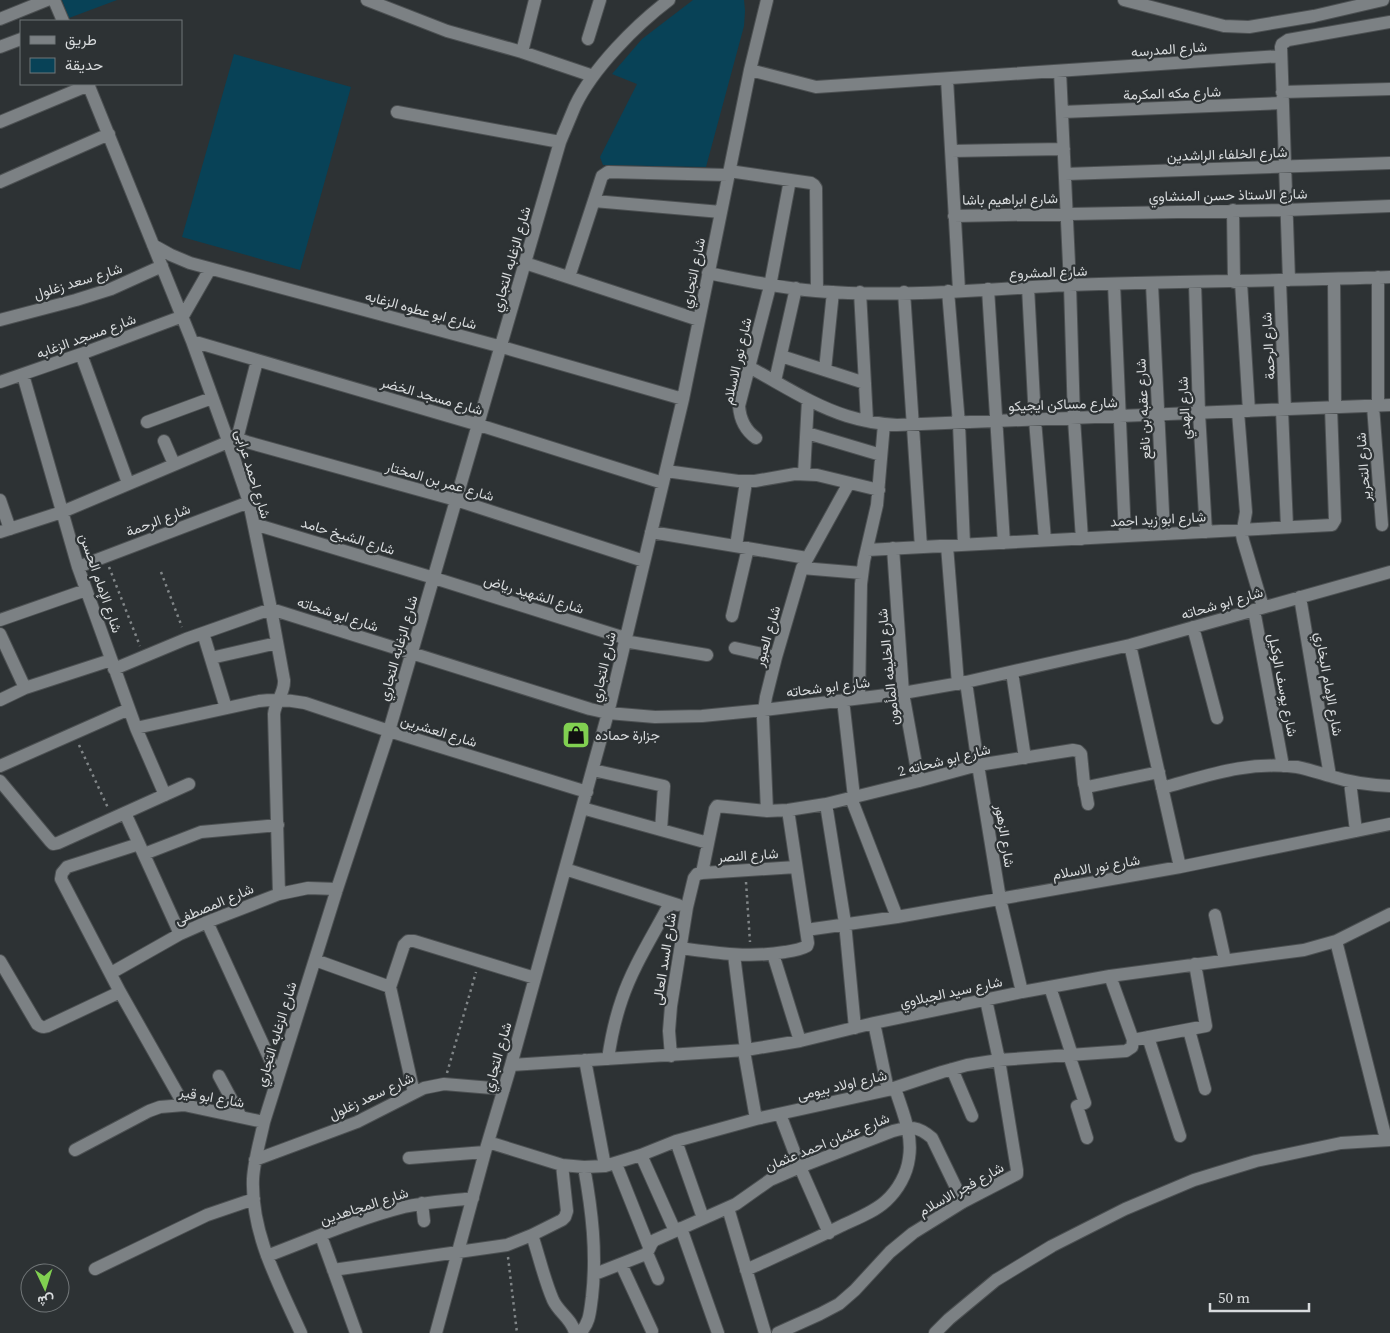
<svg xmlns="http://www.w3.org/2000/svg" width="1390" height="1333" font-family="'Source Serif 4',Vazirmatn,serif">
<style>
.green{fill:#084257}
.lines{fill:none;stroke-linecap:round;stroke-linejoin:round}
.minor-casing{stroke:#4c5052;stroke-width:14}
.path{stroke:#818688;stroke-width:2.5;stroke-dasharray:2.5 4;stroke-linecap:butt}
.minor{stroke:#7c8184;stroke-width:12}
.labels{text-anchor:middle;stroke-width:4.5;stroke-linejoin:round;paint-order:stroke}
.street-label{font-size:14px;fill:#d8dbdd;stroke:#2d3234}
.poi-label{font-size:14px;fill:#d8dbdd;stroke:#2d3234;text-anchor:start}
</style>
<rect width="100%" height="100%" fill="#2d3234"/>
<!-- green -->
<path class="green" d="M62 0H117L69 18Z
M693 0H744L745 11 744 26 706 167 603 165 600 157 637 84 612 74 642 39Z
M234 54 351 87 300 270 182 237Z"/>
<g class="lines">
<defs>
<path id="minor" d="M54 0 63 21
M367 0 447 31 522 52 593 76
M1124 0 1224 26 1249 27 1314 16 1383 0
M0 19 47 0
M588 39 600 0
M0 47 21 39
M522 52 535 0
M750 70 816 87 1280 56
M1060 71 1070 285 1074 419 1082 539
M947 79 959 290
M88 84 192 341 226 435 249 502 271 609 284 680C285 693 275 702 274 714L279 894
M1282 92 1390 89
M397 112 560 142
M1062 112 1282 103
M0 122 89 85
M951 151 1064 149
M729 171 811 183 814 185 816 188 817 291
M1065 174 1390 163
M0 182 109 134
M594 201 721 212
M1233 210 1234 282
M954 216 1286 210 1390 206
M153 245 171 255 190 263 502 347 683 399
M525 263 699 320
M708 273C744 280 780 288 816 291 900 298 985 289 1069 285 1176 281 1283 281 1390 277
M569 277 602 176 608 172 728 175
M1378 277V406
M1334 279 1335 407
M1289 280 1281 47 1282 44 1288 40 1390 22
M1280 281 1285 410
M1241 282 1249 411
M1195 283 1199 413 1206 532
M1114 284 1125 536
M1152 284 1164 533
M1028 287 1035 420 1045 540
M988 289 1004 543
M948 291 959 424 964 545
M860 292 867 421
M904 292 921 547
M0 320 76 300 111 289 162 266
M192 341 479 425 663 483
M81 354 128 483
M781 356 865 383
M749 367C781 384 812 405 847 416 863 421 880 424 897 425L1390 405
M825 370 833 292
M23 375 78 567 136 728 165 795
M775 381 796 288
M0 382 81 354 183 316 210 269
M1373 406 1382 525
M1282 410 1287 527
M1238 412 1246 512 1242 535 1243 540 1263 607
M147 422 212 398
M807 433 881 455
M226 435 247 442 456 500 644 561
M756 438C745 430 740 420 739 406L770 286 790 180
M237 439 257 361
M164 441 174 464
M666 471 738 481H755L795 474 817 475 879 490
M804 474 808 400
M0 500 10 529
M254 524 434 578 625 638
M0 532 62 512 228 442
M651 532 807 558
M736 546 746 482
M947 546 958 684
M893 548 903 693 919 781
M867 550 1332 525 1335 520 1331 407
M78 567 249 502
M802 568 862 573
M1300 597 1330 776
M1254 610 1283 766
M732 616 748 548
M0 620 86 590
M1193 627 1217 718
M203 633 226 708
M0 634 25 688
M624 641 707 655
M1130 645 1180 867
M735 648 776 657
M211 658 277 643
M114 669 186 639 271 609 590 709 608 713 655 717 702 716 764 710 903 693 966 682 1130 645 1390 572
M1012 672 1025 758
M966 682 978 765 1000 899 1022 992
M859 698 861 584 864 561 877 505 884 424
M0 700 25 688 111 660
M843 700 854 797
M136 728 259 701C275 699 290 700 305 703L389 731 587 792
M0 766 129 709
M593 770 664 786 661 830
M0 781 50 841 53 844 58 843 189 784
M1350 782 1356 831
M1085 787 1088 804
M1162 788C1210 775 1246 761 1297 767 1308 769 1319 773 1330 776 1349 782 1370 785 1390 786
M851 798 897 917
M826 804 845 923 855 1028
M582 808 708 843
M767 811 763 718 766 697 776 657 802 568 849 483
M125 813 180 934
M139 844 67 867 62 873 61 879 120 992 184 1105
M144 854 201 832 278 825
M565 869 678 905
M702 873 715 809 717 806 767 811 788 810 826 804 919 781 978 765 1073 750 1078 751 1081 754 1084 784 1087 787 1159 772
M1215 915 1225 960
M207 922 278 1077
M806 930 897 917 1180 867 1390 824
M1336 941 1386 1139
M681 948C716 953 749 958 785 952 792 951 800 950 807 946L808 943 788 810
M773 954 800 1041
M734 955 746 1050
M315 960 390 987 414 1093
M0 961 37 1024C42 1028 45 1028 50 1025L120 992
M111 973 180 934 207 922 279 894 308 888 337 889
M390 987 404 945 408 941H414L535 978
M1050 987 1072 1055
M874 1023 888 1090
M1189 1030 1205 1089
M1148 1037 1180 1136
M1133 1040 1206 1026 1195 964
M744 1051 756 1119
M1069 1055 1085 1103 1077 1106 1087 1138
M671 1056 669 1031 671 1006 687 907 694 878 697 874 702 873 796 867
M608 1059C611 1038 615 1019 622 999 633 966 654 934 670 903
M585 1060 605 1166
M511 1065 746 1050 800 1041 874 1023 1022 992 1110 976 1304 950 1336 941 1390 914
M952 1069 972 1116
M219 1076 241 1117
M780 1114 800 1167 829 1233
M676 1141 703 1218
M488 1142 562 1165 584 1167 605 1166 641 1155 676 1141 756 1119 888 1090 942 1072 967 1065 999 1060 1126 1051 1132 1047 1133 1040 1110 976
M75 1150 149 1111 160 1107 184 1105 264 1122
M641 1155 675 1231
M409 1158 485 1152
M255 1160 357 1122 424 1088 444 1084 504 1089
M616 1164 649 1247
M422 1203 424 1221
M728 1208 765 1333
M681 1228 718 1333
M532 1235C539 1256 544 1279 553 1300 559 1313 572 1319 575 1333
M321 1236 356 1333
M647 1253 658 1279
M267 1256C312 1239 357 1219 404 1207 427 1202 450 1201 473 1198
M621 1264 652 1331
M95 1269 207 1215 254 1199
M333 1270 507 1245 532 1235 562 1220 565 1217 567 1211 562 1165
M746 1270C779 1255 811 1241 843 1225 858 1218 874 1212 886 1201 898 1190 907 1174 909 1158 913 1134 902 1111 895 1088
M595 1274 646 1254C650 1250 650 1243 655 1240L736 1204 770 1180 800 1167 893 1131C910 1126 918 1126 932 1138L963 1202
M301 1333C279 1284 251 1234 253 1179 254 1160 260 1141 264 1122L337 889 389 731 560 142C565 130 570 118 575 106 593 68 636 25 669 0
M436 1333 485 1152 511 1065 608 713 683 399 750 70 767 0
M580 1333C590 1323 590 1311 592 1297 597 1253 592 1211 584 1167
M778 1333 820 1314 839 1304 855 1290 890 1252 913 1233 963 1202 1017 1174V1170L999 1060 986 1000
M935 1333 949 1319 996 1280 1052 1246 1125 1209 1194 1180 1256 1161 1341 1143 1390 1140"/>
</defs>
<!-- minor casing -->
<use href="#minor" class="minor-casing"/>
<!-- path -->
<path class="path" d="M109 567 140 646
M161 572 182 627
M79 745 108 808
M746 882 750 942
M447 1073 476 972
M508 1257 517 1333"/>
<!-- minor -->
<use href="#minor" class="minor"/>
</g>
<!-- icons -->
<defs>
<symbol id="shop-square" viewBox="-11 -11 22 22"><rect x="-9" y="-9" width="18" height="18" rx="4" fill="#81d051" stroke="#2d3234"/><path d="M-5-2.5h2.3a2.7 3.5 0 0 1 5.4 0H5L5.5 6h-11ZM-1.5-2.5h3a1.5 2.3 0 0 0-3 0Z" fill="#111"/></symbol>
</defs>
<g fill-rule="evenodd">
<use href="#shop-square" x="560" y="719" width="32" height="32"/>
</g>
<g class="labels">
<!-- street labels -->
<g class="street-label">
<text transform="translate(1169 49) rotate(-4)" y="5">شارع المدرسه</text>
<text transform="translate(1172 93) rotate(-2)" y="5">شارع مكه المكرمة</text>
<text transform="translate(1227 154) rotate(-2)" y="5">شارع الخلفاء الراشدين</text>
<text transform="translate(1228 195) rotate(-1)" y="5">شارع الاستاذ حسن المنشاوي</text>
<text transform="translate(1010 199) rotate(-1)" y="5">شارع ابراهيم باشا</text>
<text transform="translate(511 259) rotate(-74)" y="5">شارع الزغابه التجاري</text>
<text transform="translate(1048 272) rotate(-2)" y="5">شارع المشروع</text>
<text transform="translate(693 273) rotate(-78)" y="5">شارع التجاري</text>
<text transform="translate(78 281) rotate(-17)" y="5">شارع سعد زغلول</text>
<text transform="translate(421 310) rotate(15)" y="5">شارع ابو عطوه الزغابه</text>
<text transform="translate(86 336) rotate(-20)" y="5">شارع مسجد الزغابه</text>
<text transform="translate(1268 346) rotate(-93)" y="5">شارع الرحمة</text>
<text transform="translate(737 361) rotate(-77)" y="5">شارع نور الاسلام</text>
<text transform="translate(432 396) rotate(16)" y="5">شارع مسجد الخضر</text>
<text transform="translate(1063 404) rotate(-2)" y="5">شارع مساكن ايجيكو</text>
<text transform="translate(1184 408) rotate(-93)" y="5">شارع الهدي</text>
<text transform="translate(1143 409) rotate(-93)" y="5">شارع عقبه بن نافع</text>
<text transform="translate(1363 467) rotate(-94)" y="5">شارع التحرير</text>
<text transform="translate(253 474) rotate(73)" y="5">شارع احمد عرابى</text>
<text transform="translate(440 481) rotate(16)" y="5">شارع عمر بن المختار</text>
<text transform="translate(1158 519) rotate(-3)" y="5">شارع ابو زيد احمد</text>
<text transform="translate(158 520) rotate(-21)" y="5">شارع الرحمة</text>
<text transform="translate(348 536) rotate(17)" y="5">شارع الشيخ حامد</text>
<text transform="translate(101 583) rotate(71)" y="5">شارع الإمام الحسن</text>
<text transform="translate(534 594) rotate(17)" y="5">شارع الشهيد رياض</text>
<text transform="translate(1222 603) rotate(-16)" y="5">شارع ابو شحاته</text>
<text transform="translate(338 614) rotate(18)" y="5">شارع ابو شحاته</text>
<text transform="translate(767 636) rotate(-74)" y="5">شارع العبور</text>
<text transform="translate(398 648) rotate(-74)" y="5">شارع الزغابه التجاري</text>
<text transform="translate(603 667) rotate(-77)" y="5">شارع التجاري</text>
<text transform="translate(888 667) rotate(-96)" y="5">شارع الخليفه المأمون</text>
<text transform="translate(1329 684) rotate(80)" y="5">شارع الإمام البخاري</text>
<text transform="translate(1283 685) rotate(79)" y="5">شارع يوسف الوكيل</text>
<text transform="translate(828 687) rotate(-7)" y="5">شارع ابو شحاته</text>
<text transform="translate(439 731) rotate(17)" y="5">شارع العشرين</text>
<text transform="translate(944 760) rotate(-14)" y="5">شارع ابو شحاته 2</text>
<text transform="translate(1005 836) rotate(81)" y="5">شارع الزهور</text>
<text transform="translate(748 855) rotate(-4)" y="5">شارع النصر</text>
<text transform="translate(1096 867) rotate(-10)" y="5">شارع نور الاسلام</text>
<text transform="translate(214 904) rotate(-23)" y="5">شارع المصطفى</text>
<text transform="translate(664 959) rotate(-81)" y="5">شارع السد العالى</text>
<text transform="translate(951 992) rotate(-12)" y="5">شارع سيد الجبلاوي</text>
<text transform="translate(276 1034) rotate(-73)" y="5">شارع الزغابه التجاري</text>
<text transform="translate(497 1057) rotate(-74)" y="5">شارع التجاري</text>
<text transform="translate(842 1085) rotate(-13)" y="5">شارع اولاد بيومى</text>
<text transform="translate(371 1096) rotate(-25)" y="5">شارع سعد زغلول</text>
<text transform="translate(212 1097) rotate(10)" y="5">شارع ابو قير</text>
<text transform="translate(827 1142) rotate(-22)" y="5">شارع عثمان احمد عثمان</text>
<text transform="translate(961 1189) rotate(-29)" y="5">شارع فجر الاسلام</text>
<text transform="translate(364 1206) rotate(-18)" y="5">شارع المجاهدين</text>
</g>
<!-- poi labels -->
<g class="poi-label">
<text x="595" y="740">جزارة حماده</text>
</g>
</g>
<!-- legend -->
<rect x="20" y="20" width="162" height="65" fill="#2d3234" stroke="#717678"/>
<rect x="30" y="36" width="25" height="8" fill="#7c8184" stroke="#717678"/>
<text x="65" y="45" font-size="15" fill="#d8dbdd">طريق</text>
<rect x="30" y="58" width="25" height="15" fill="#084257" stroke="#717678"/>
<text x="65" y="70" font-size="15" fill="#d8dbdd">حديقة</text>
<!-- north arrow -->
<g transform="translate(45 1288) rotate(176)"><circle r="24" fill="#2d3234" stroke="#717678"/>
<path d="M0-4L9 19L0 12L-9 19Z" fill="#81d051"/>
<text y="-8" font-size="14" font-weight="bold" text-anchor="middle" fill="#d8dbdd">ش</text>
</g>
<!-- scale -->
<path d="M1210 1303v8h99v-8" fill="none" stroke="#d8dbdd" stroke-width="2.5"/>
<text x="1218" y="1303" font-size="15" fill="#d8dbdd" stroke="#2d3234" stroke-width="4" paint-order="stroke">50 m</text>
</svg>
